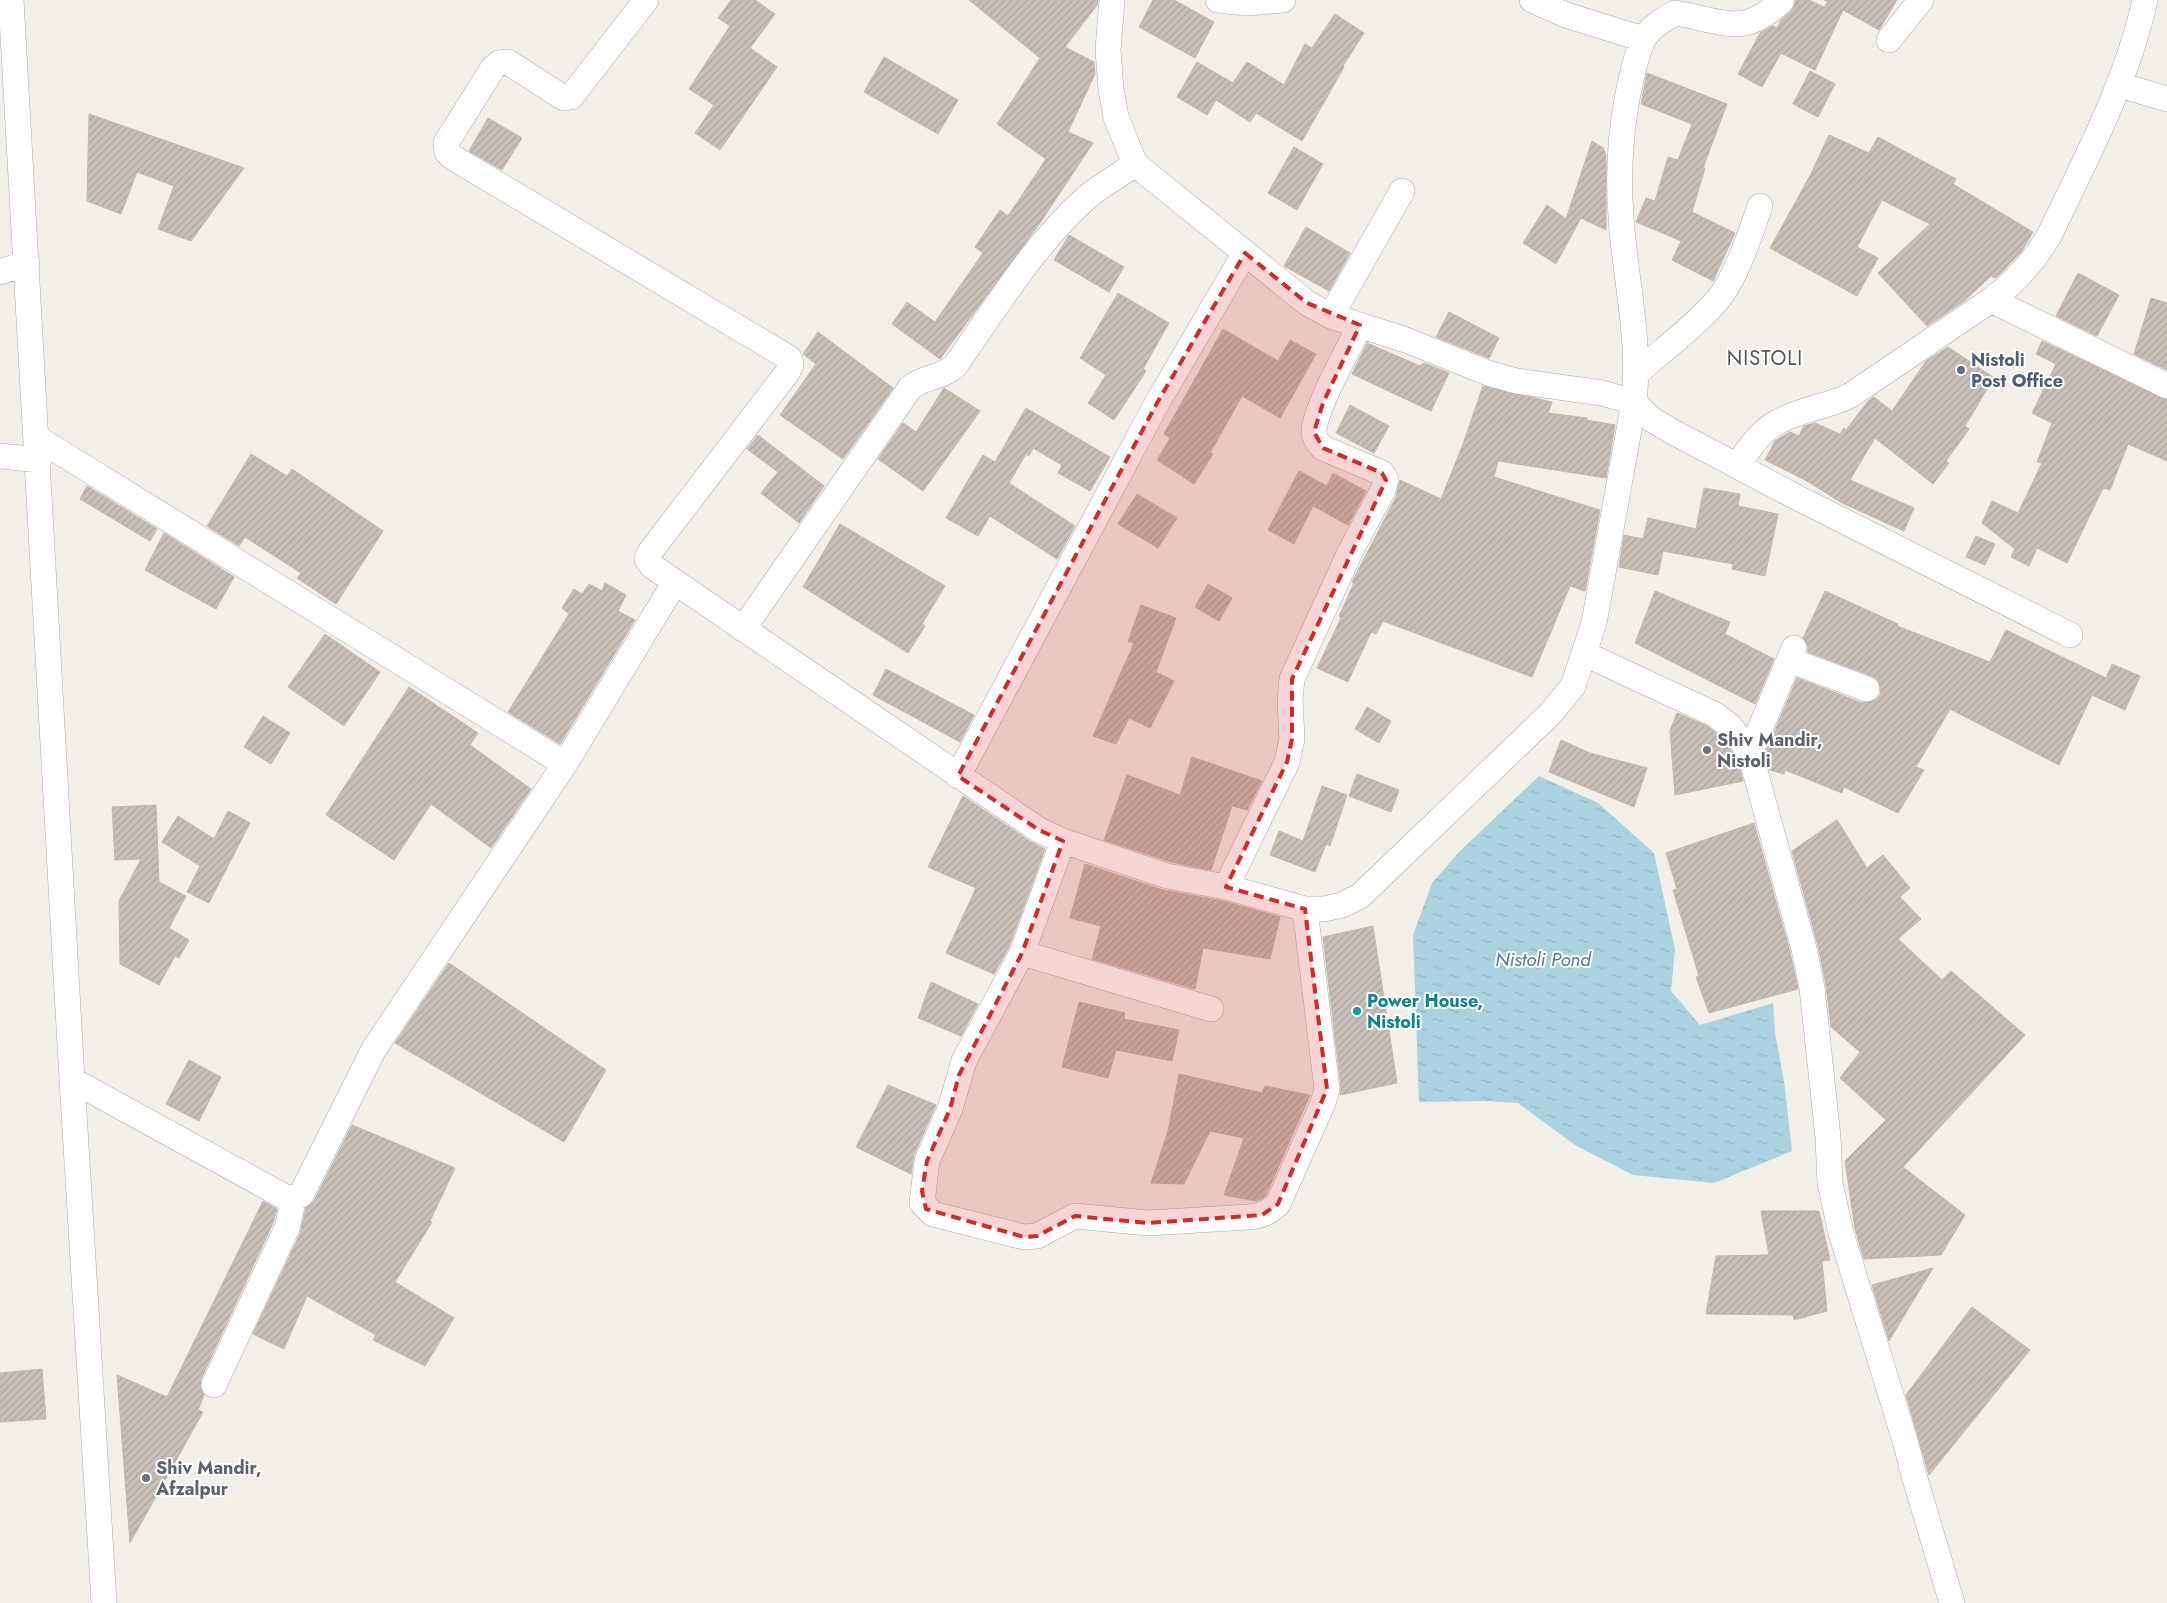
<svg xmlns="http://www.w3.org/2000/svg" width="2167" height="1603" font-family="Jost,sans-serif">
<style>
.water{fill:url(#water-ripples)}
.building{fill:url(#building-hatch);stroke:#c4b6ab}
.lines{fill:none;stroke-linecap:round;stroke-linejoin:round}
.minor-casing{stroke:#a9a9a9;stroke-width:26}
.minor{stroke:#fff;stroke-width:25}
.marked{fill:#d62828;fill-opacity:0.2;stroke:#d62828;stroke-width:4;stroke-dasharray:10 6;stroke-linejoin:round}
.service-dot{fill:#5c6f8a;stroke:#fff;stroke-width:2}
.worship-dot{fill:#6b7280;stroke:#fff;stroke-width:2}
.culture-dot{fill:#0f9aa8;stroke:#fff;stroke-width:2}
.labels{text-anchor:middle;stroke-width:4;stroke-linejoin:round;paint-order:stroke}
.service-label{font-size:18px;font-weight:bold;fill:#4e5e75;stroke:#fff;text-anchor:start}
.worship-label{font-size:18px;font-weight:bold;fill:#5b616d;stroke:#fff;text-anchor:start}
.culture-label{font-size:18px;font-weight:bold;fill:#0d838f;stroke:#fff;text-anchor:start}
.water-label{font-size:19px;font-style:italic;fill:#4a7aab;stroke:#fff}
.quarter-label{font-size:20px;letter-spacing:1px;fill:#555;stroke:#fff}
</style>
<defs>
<pattern id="water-ripples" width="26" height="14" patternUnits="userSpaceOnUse" patternTransform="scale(1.25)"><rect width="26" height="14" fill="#aad3df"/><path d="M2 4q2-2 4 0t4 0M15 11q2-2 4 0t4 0" fill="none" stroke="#92b5bf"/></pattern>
<pattern id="building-hatch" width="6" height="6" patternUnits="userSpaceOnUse" patternTransform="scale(1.25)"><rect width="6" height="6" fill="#c7bfb8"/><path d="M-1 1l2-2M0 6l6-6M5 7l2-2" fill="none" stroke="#aba49e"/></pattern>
</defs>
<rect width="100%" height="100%" fill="#f2efe9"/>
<!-- water -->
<path class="water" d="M1539 776 1598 803 1654 853 1675 949 1671 991 1700 1025 1773 1003 1775 1033 1784 1081 1792 1151 1714 1183 1633 1175 1575 1145 1518 1103 1488 1101 1419 1102 1413 935 1432 883 1460 851Z"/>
<!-- building -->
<path class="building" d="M731 0H755L775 14 750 48 777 67 720 150 695 133 714 105 689 89 730 26 718 18Z
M969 0H1098L1097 5 1065 47 1094 62 1095 74 1068 132 1093 143 1040 223 940 359 892 324 907 302 935 322 983 253 975 247 1000 210 1008 216 1046 159 997 124 1040 58Z
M1153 0H1174L1214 22 1195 58 1139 27Z
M1796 0H1809L1824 7 1828 2 1824 0H1897L1879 30 1843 10 1815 70 1781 53 1762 87 1738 74 1760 33 1773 26 1777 28 1781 20 1792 10Z
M1335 14 1364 33 1343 66 1344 67 1302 141 1256 113 1250 122 1216 100 1207 115 1177 97 1197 62 1233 83 1247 62 1284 85 1305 44 1312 48Z
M884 57 958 100 938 134 864 92Z
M1810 71 1835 84 1818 117 1793 104Z
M1647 73 1727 104 1703 168H1705L1692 212 1735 233 1713 281 1672 260 1681 241 1636 222 1646 198 1655 201 1668 157 1678 160 1692 124 1641 104Z
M89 114 244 168 191 241 158 229 174 186 137 172 121 214 87 201Z
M488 118 522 138 502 170 469 151Z
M1829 135 1869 153 1878 137 1956 179 1953 184 2033 232 2021 252 1999 275 1995 278 1991 276 1964 301 1927 326 1878 273 1930 224 1882 200 1857 247 1878 258 1857 296 1770 248 1811 174Z
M1592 141 1603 148 1606 155V230L1581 218 1556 264 1523 243 1547 205 1566 219Z
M1294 147 1323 164 1297 210 1268 193Z
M1306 227 1350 253 1329 291 1284 266Z
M1069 235 1124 267 1109 292 1054 260Z
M2078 273 2119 295 2097 336 2056 316Z
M1118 293 1169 323 1143 369 1146 371 1114 420 1088 403 1106 375 1080 358Z
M2151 298 2167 303V370L2134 354Z
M1449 312 1499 338 1489 358 1436 337Z
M1223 329 1278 361 1290 340 1316 354 1280 418 1242 396 1210 453 1213 454 1194 484 1157 460 1170 438 1164 434Z
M818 332 893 388 843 459 780 415 816 364 803 354Z
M2042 341 2167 400V461L2128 444 2110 490 2103 488 2067 563 2037 548 2029 566 2011 557 2015 549 1982 523 1992 501 2018 513 2042 463 2037 462 2052 423 2032 413 2056 364 2036 354Z
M1367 343 1420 366 1424 363 1449 373 1431 411 1352 374Z
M1948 347 1996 379 1987 389 1965 426 1969 429 1946 461 1949 463 1933 484 1875 438 1850 480 1914 508 1904 531 1842 503 1807 481 1765 460 1775 441 1790 432 1799 436 1804 426 1815 423 1840 434 1844 428 1846 430 1868 401 1874 397 1892 411 1926 361Z
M1483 386 1552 402 1548 413 1587 418 1586 420 1615 425 1606 478 1498 461 1494 477 1600 510 1585 591 1570 586 1532 677 1383 621 1376 634 1371 632 1348 682 1317 668 1341 618 1339 616 1354 583 1352 582 1396 497 1400 480 1441 499 1463 444Z
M944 388 980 411 923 491 878 459 903 423 916 432Z
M1350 405 1389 426 1374 453 1336 433Z
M1026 408 1110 457 1090 491 1058 473 1062 465 1033 448 1029 456 1026 454 1009 483 1075 526 1057 559 990 516 978 536 946 518 983 455 995 462Z
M758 435 824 486 799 523 761 493 778 472 747 449Z
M251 454 287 476 292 469 383 531 336 604 297 578 301 573 245 537 239 546 207 526Z
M1299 471 1327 486 1333 473 1366 491 1348 525 1313 506 1294 544 1268 530Z
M87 486 157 529 150 541 80 499Z
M1704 488 1740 494 1738 506 1778 514 1765 576 1732 569 1733 564 1663 551 1658 575 1619 567 1624 535 1643 539 1648 518 1696 529Z
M1137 494 1177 518 1158 548 1118 524Z
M840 524 945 586 922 624 925 626 908 653 803 587Z
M164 533 234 577 216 609 145 570Z
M1976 536 1995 544 1985 565 1966 557Z
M605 583 626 595 618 611 635 620 560 744 508 712 569 614 562 608 574 589 582 594 589 584 602 591Z
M1208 584 1232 598 1219 621 1195 607Z
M1655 591 1730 622 1725 634 1774 659 1755 704 1635 643Z
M1825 591 1898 624 1897 626 1990 662 2006 630 2106 678 2112 664 2140 676 2125 710 2092 695 2059 765 1950 709 1916 767 1924 770 1898 813 1844 787 1842 793 1785 770 1784 774 1770 770 1765 754 1797 678 1862 703 1876 700 1881 694 1878 680 1872 676 1808 652V646L1803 638Z
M1141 605 1176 618 1156 672 1174 681 1150 728 1129 718 1116 744 1093 736 1134 643 1128 641Z
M325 634 380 672 344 726 288 687Z
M886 669 974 715 960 742 873 695Z
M409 687 478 733 470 745 531 789 491 848 431 804 394 860 326 815Z
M1367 707 1391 721 1379 743 1355 729Z
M1677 713 1707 726 1720 736 1737 759 1743 781 1675 795 1670 731Z
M263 716 290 733 271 764 244 747Z
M1561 740 1590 753 1647 768 1634 807 1549 772Z
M1192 757 1262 781 1247 810 1232 806 1211 870 1171 862 1104 840 1127 775 1180 795Z
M1357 774 1399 790 1391 812 1349 796Z
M1322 786 1347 795 1330 846 1326 844 1315 872 1270 855 1279 831 1303 841Z
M963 796 1031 842 1045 849 1009 947 994 974 946 953 976 888 928 867Z
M156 805 159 882 186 896 169 928 189 940 179 958 175 956 159 985 120 964 119 901 141 859 115 860 112 807Z
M228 811 250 823 209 903 187 892 200 866 162 842 178 816 214 839Z
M1837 820 1867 868 1883 855 1910 888 1900 897 1921 919 1898 939 1942 980 1951 971 2025 1035 1903 1167 1965 1215 1941 1255 1864 1259 1855 1229 1845 1161 1886 1120 1840 1078 1860 1052 1831 1027 1826 985 1818 946 1792 851Z
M1754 823 1790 952 1798 989 1709 1013 1696 977 1699 976 1673 890 1677 889 1666 853Z
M1085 864 1163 890 1223 901 1280 917 1270 959 1203 948 1195 989 1092 959 1101 926 1070 918Z
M1373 926 1397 1083 1340 1095 1341 1087 1323 937Z
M449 963 606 1070 564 1142 395 1043Z
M931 982 978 1004 961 1036 918 1018Z
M1079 1002 1125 1013 1124 1019 1179 1030 1172 1061 1116 1050 1108 1078 1062 1067Z
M189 1060 221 1077 199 1121 166 1104Z
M1179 1074 1262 1093 1265 1086 1310 1095 1266 1195 1263 1198 1256 1201 1224 1195 1244 1138 1210 1131 1184 1184 1151 1183 1168 1131Z
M888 1085 936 1105 914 1155 911 1174 856 1147Z
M352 1125 455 1168 430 1221 432 1222 395 1282 454 1318 425 1366 373 1340 376 1335 307 1296 284 1349 253 1334 300 1234 306 1208 314 1201Z
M263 1201 277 1209 273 1223 201 1379 200 1387 204 1395 198 1410 203 1412 130 1543 117 1375 167 1397Z
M1761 1211H1819L1830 1260 1822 1261 1827 1311 1794 1320 1793 1315 1706 1314 1716 1256 1769 1255Z
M1933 1268 1889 1341 1872 1285Z
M1972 1307 2030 1350 1929 1475 1906 1395Z
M42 1369 46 1419 0 1422V1373Z"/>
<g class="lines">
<defs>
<path id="minor" d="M11 0 72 1080 104 1603
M646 0 571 97 564 98 559 95 508 62 499 63 493 68 446 143 447 152 452 157 789 358 791 365 787 373 650 552 647 559 652 566 675 582
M1112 0 1108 50 1111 89 1116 117 1135 164 1307 303 1331 316 1406 340 1488 373 1516 381 1602 393 1634 402 1651 419 1673 432 1798 498 2070 635
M1218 0 1247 3 1283 0
M1532 0 1566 15 1643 39
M1889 40 1921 0
M2120 85 2167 99
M0 272 27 263
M1991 300 2167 386
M1331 316 1402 191
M1637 373C1661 351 1711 314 1726 288 1741 263 1750 234 1760 206
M37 438 565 764
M0 456 39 460
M1738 464C1749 449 1760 431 1778 422 1800 409 1828 407 1851 395L1991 300C2016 282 2036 259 2051 232 2087 156 2127 82 2145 0
M743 629 910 388C924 376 942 378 955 366 995 309 1032 247 1085 199 1099 186 1119 176 1135 164
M1585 654 1714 714 1730 726 1750 753 1804 949 1812 988 1828 1137 1830 1183 1841 1233 1906 1444 1913 1472 1952 1603
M1789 660 1867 689
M1750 753 1794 648
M958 776 1157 403 1245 253
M1063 841 1022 953 964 1061 950 1109 927 1161 922 1203 933 1214 1024 1237 1037 1236 1075 1216 1148 1223 1248 1217C1261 1216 1268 1213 1278 1204L1323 1103 1327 1089 1305 909
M1226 887 1287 762 1292 739 1290 700 1292 679 1350 552 1383 490 1386 480 1382 473 1323 448C1319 444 1314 438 1314 432 1315 407 1349 349 1360 325
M1022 953 1211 1009
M72 1080 285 1197 294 1198 301 1195 374 1049 565 764 675 582 1039 830 1063 841 1167 876 1226 887 1305 909H1324L1342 905 1360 896 1550 714 1573 686 1594 623 1634 402C1641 340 1625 279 1621 217 1618 177 1620 138 1627 99 1631 80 1635 57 1643 40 1649 28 1663 20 1675 13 1721 20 1744 39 1782 0
M214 1385 287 1228 294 1198"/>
</defs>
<!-- minor casing -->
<use href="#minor" class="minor-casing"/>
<!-- minor -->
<use href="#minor" class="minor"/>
</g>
<!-- marked area -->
<path class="marked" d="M1245 253 1307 303 1360 325 1323 403 1314 432 1323 448 1382 473 1386 480 1292 679V739L1287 762 1226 887 1305 909 1327 1089 1278 1204 1262 1215 1148 1223 1075 1216 1037 1236 1024 1237 926 1209 922 1191 927 1161 950 1109 959 1075 1022 953 1063 841 1039 830 958 776 1157 403Z"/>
<!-- markers -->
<circle class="service-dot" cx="1961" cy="370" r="5"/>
<g class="worship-dot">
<circle cx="1707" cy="750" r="5"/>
<circle cx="146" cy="1478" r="5"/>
</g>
<circle class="culture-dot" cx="1357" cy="1011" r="5"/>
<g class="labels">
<!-- service labels -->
<g class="service-label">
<text x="1971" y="366">Nistoli<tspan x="1971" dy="21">Post Office</tspan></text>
</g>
<!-- worship labels -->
<g class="worship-label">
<text x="1717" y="746">Shiv Mandir,<tspan x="1717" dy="21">Nistoli</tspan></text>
<text x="156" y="1474">Shiv Mandir,<tspan x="156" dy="21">Afzalpur</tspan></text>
</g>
<!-- culture labels -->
<g class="culture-label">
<text x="1367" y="1007">Power House,<tspan x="1367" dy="21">Nistoli</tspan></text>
</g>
<!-- water labels -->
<g class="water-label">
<text x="1543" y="966">Nistoli Pond</text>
</g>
<!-- quarter labels -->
<g class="quarter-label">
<text x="1765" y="365">NISTOLI</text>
</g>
</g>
</svg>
